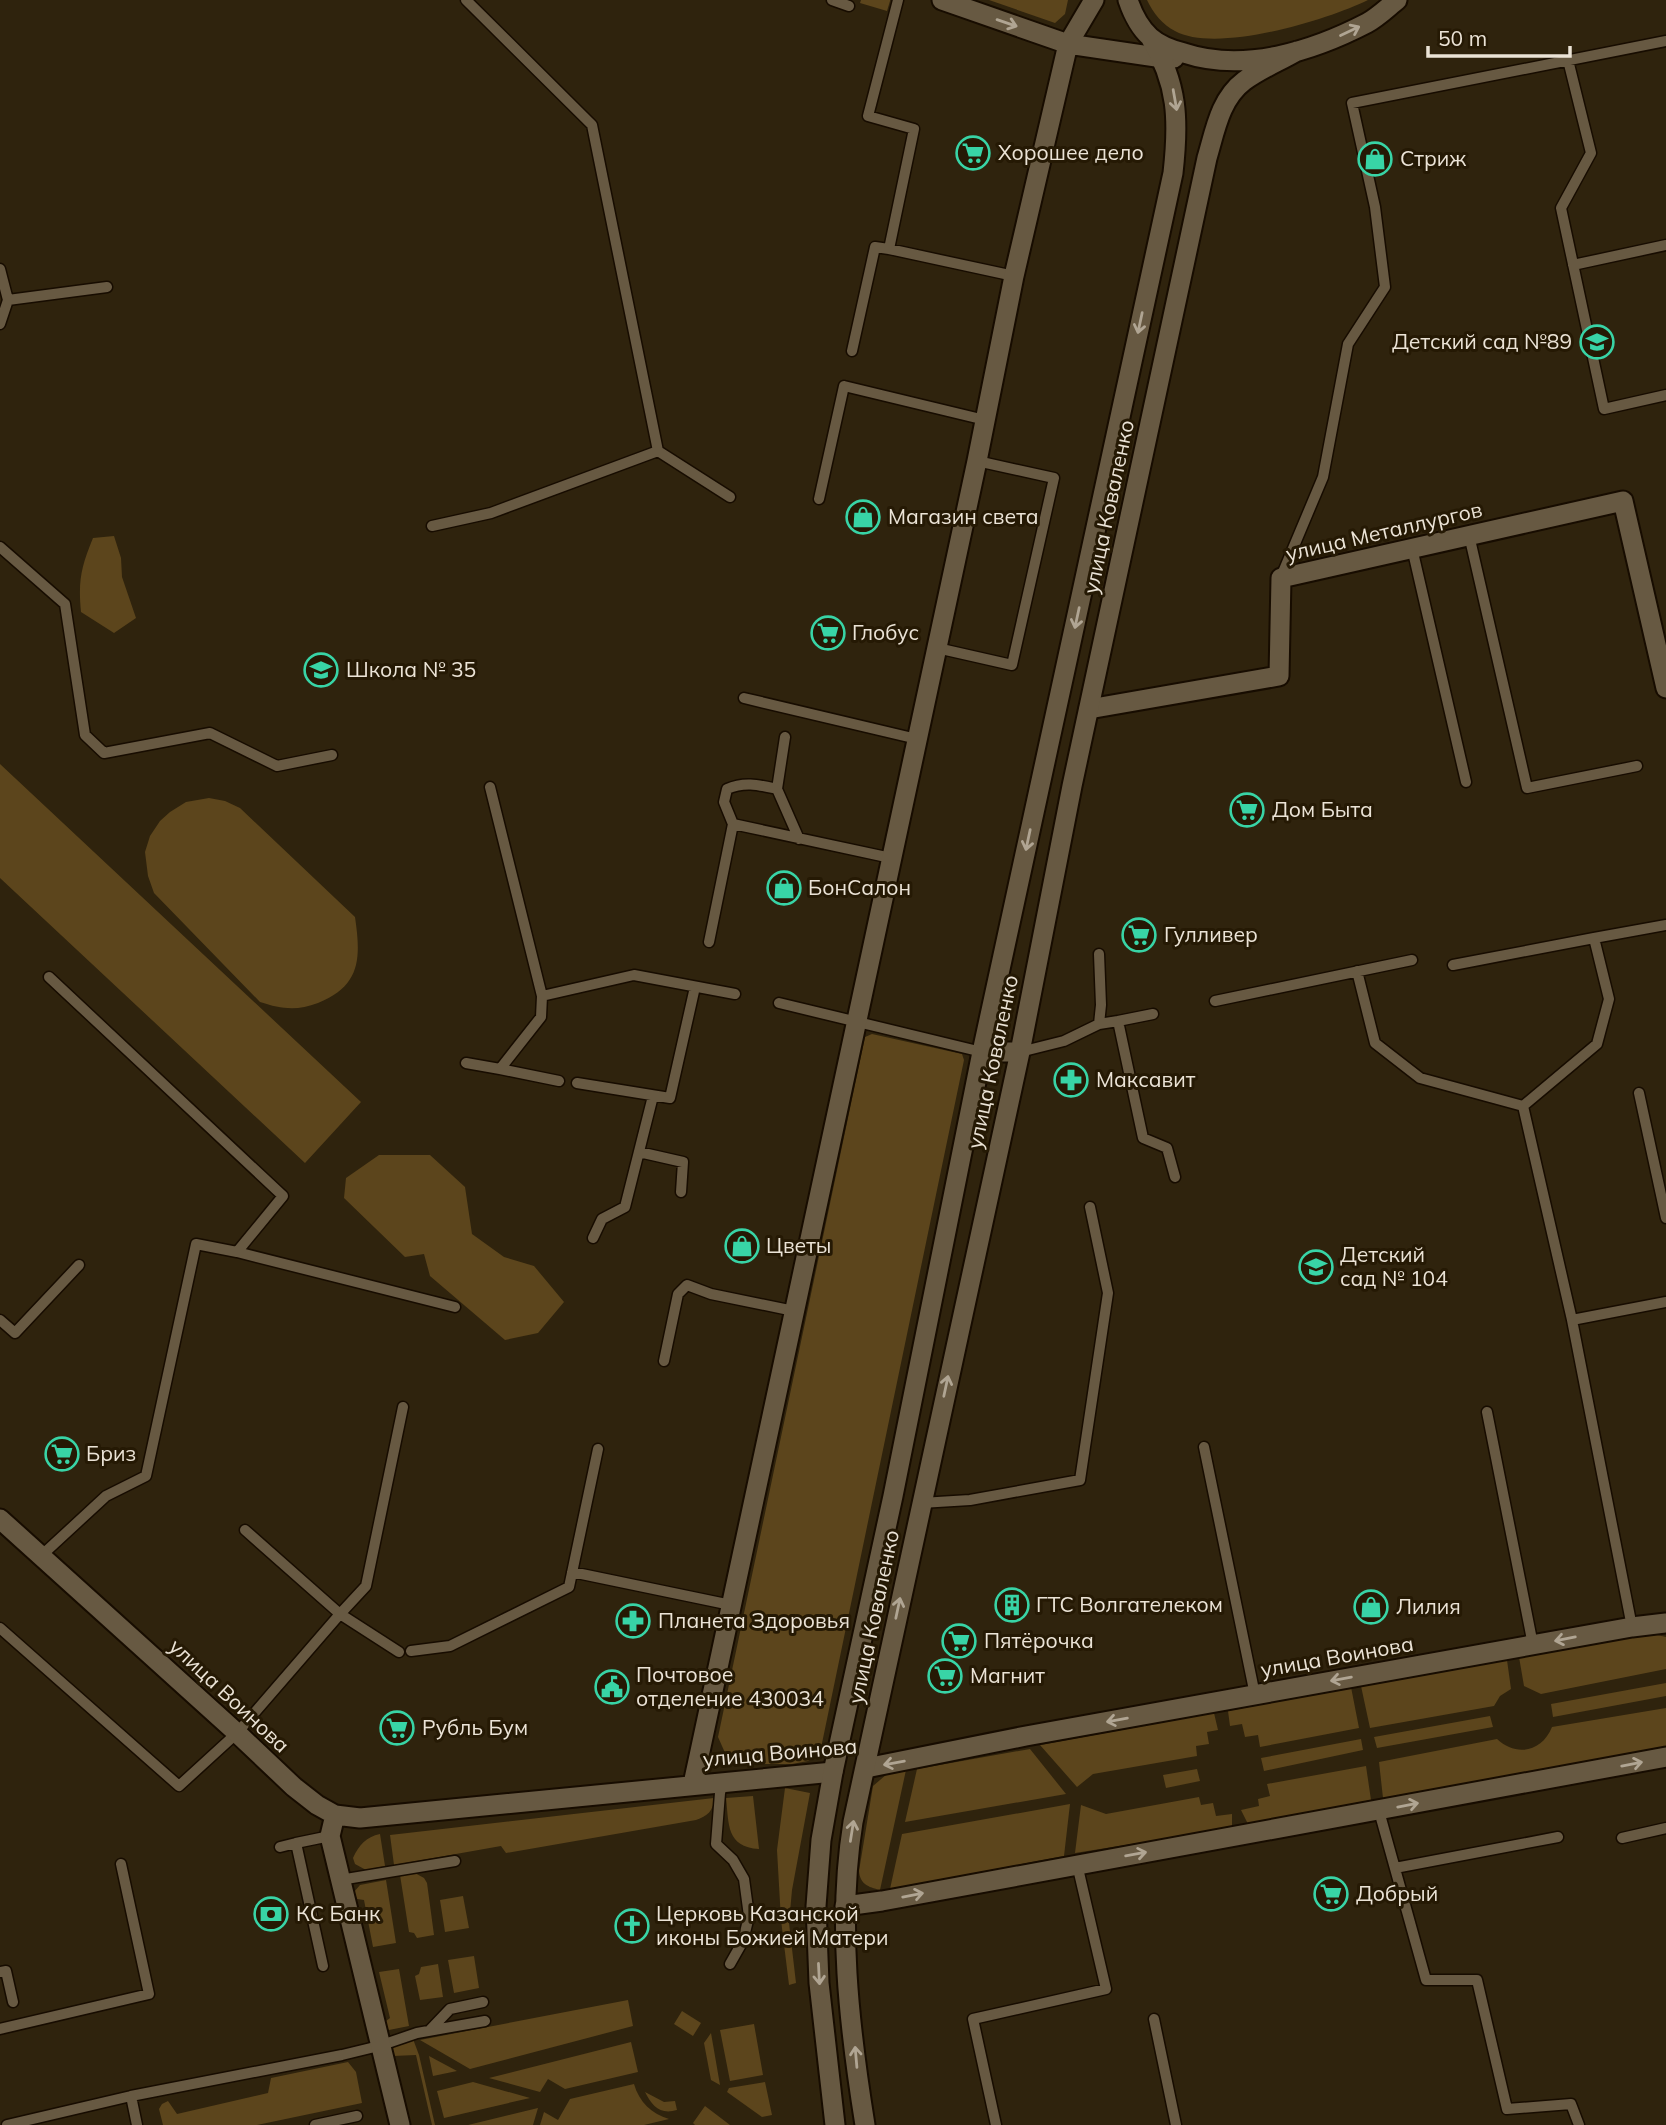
<svg xmlns="http://www.w3.org/2000/svg" width="1666" height="2125" font-family="Mulish,sans-serif">
<style>
.green{fill:#5c451c}
.lines{fill:none;stroke-linecap:round;stroke-linejoin:round}
.service-casing{stroke:#170c00;stroke-width:13}
.minor-casing{stroke:#170c00;stroke-width:23}
.secondary-casing{stroke:#170c00;stroke-width:23}
.service{stroke:#675942;stroke-width:10}
.minor{stroke:#675942;stroke-width:19}
.secondary{stroke:#675942;stroke-width:19}
.oneway{stroke:#b0a593}
.labels{text-anchor:middle;stroke-width:6;stroke-linejoin:round;paint-order:stroke}
.poi-label{font-size:21px;fill:#ebe3d6;stroke:#251904;text-anchor:start}
.street-label{font-size:21px;fill:#ebe3d6;stroke:#251904}
</style>
<rect width="100%" height="100%" fill="#2f230d"/>
<!-- green -->
<path class="green" d="M861 0H890V1L887 11 860 3Z
M989 0H1068L1065 14 1055 23Z
M1147 0H1368C1327 20 1217 54 1175 31 1163 25 1153 13 1147 0Z
M114 536 121 558 122 577 136 618 114 633 81 612C78 581 81 567 93 538Z
M0 764 361 1102 305 1163 0 878Z
M209 798 225 801 240 808 355 917C361 958 361 986 318 1003 297 1011 281 1009 260 1002L154 893 148 876 145 852 150 836 160 821 170 812 186 802Z
M872 1034 962 1054 964 1060 821 1748 808 1761 792 1764H744L726 1755 718 1737 865 1037Z
M379 1155H430L465 1187 472 1234 504 1257 534 1266 564 1302 538 1333 505 1340 430 1276 424 1254 405 1257 344 1198 346 1178Z
M1653 1634 1666 1637V1669L1541 1694 1524 1686 1519 1657Z
M1507 1660 1511 1689 1500 1696 1494 1706 1370 1728 1361 1686Z
M1666 1683V1696L1553 1717 1551 1704Z
M1351 1687 1359 1728 1260 1747 1258 1735 1245 1737 1242 1724 1230 1726 1228 1711Z
M1666 1708V1748L1383 1798 1379 1762 1497 1739C1516 1757 1542 1752 1552 1727Z
M1214 1713 1218 1730 1207 1732 1209 1744 1196 1746 1197 1756 1093 1774 1077 1787 1040 1745Z
M1490 1716 1493 1727 1377 1748 1374 1737Z
M1361 1739 1363 1750 1264 1771 1261 1758Z
M1030 1749 1066 1794 905 1822 917 1769Z
M1366 1766 1371 1800 1248 1824 1241 1810 1259 1806 1258 1799 1270 1796 1267 1784Z
M1197 1769 1200 1781 1166 1788 1163 1775Z
M906 1770 880 1890C868 1887 860 1884 859 1871L873 1786 887 1774Z
M785 1788 810 1793 792 1890 789 1923 796 1983 789 1985 781 1920 777 1850Z
M753 1796 759 1849C726 1847 729 1824 726 1798Z
M1199 1797 1201 1805 1213 1803 1216 1816 1232 1814V1828L1075 1853 1081 1805 1106 1814Z
M714 1798C714 1811 707 1816 696 1820L506 1853 501 1846 394 1865 390 1835Z
M1070 1804 1064 1856 890 1889 902 1834Z
M380 1834 385 1866 366 1870 355 1864 353 1858C359 1845 366 1837 380 1834Z
M413 1872 424 1878 427 1883 434 1935 417 1938 414 1933 409 1932 400 1875Z
M386 1880 396 1943 373 1947 364 1900 357 1899 354 1892 360 1885Z
M463 1896 469 1928 445 1932 440 1900Z
M474 1956 479 1988 454 1993 448 1960Z
M438 1964 443 1997 420 2000 415 1976 419 1974 421 1967Z
M399 1969 409 2026 389 2030 382 2024 390 2018 379 1972Z
M628 2000 633 2026 470 2069 420 2040Z
M682 2011 701 2023 693 2036 674 2024Z
M754 2024 763 2075 730 2081 720 2030Z
M711 2033 720 2085 711 2080 704 2043Z
M413 2039 419 2055 435 2125H432L416 2055 393 2056 392 2050 396 2043Z
M631 2042 638 2072 565 2089 548 2079 540 2092 489 2078Z
M429 2056 457 2071 433 2076Z
M348 2062 356 2072 362 2103 257 2125H163L159 2109 162 2104 168 2101 177 2114 268 2093 271 2078Z
M473 2082 530 2098 444 2118 437 2091Z
M765 2082 772 2115 762 2117 727 2092 729 2088Z
M634 2084C639 2102 652 2114 669 2119L644 2125H540L544 2112 558 2120 570 2099Z
M645 2092 664 2102 675 2101 677 2110C660 2115 652 2106 645 2092Z
M705 2106 730 2125H695L693 2123Z
M538 2108 533 2125H468Z"/>
<g class="lines">
<defs>
<path id="service" d="M466 0 592 125 658 451 730 497
M832 0 849 6
M898 0 868 116 914 129 889 249 1014 276
M1568 60 1591 153 1561 208 1604 409 1666 395
M1573 265 1666 245
M0 269 8 300 0 324
M8 300 107 287
M852 351 875 247 889 249
M819 499 844 386 985 420
M432 526 491 513 658 451
M1469 535 1527 788 1637 766
M0 547 65 604 85 735 104 753 210 733 277 766 332 755
M1412 548 1466 782
M1281 577 1323 477 1348 344 1385 287 1375 207 1352 103 1666 41
M937 648 1012 665 1054 478 977 461
M744 698 917 739
M785 737 777 789 799 839
M490 787 542 996 634 975 735 994
M733 824 724 802 727 789C745 781 759 785 777 789
M709 942 733 824 891 858
M1453 965 1594 938
M1357 971 1375 1043 1420 1078 1523 1106
M542 996 541 1017 500 1069 559 1081
M1215 1001 1412 960
M779 1003 982 1052
M1118 1021 1153 1014
M1099 1024 1101 1005 1099 954
M1020 1052 1064 1041 1099 1024 1118 1021 1143 1138 1167 1148 1175 1177
M466 1063 500 1069
M577 1083 670 1098 695 987
M1639 1093 1666 1218
M1523 1106 1572 1320 1632 1627
M1523 1106 1597 1044 1609 999 1594 938 1666 925
M639 1152 683 1162 681 1192
M593 1238 602 1219 625 1207 653 1096
M237 1252 455 1307
M0 1320 15 1333 79 1265
M1572 1320 1666 1302
M664 1361 678 1294 687 1285 711 1294 794 1311
M1487 1412 1533 1645
M1204 1447 1255 1695
M921 1503 970 1500 1080 1480 1108 1293 1090 1207
M41 1556 106 1496 146 1476 196 1244 237 1252 283 1196 49 977
M572 1572 731 1605
M0 1628 179 1786 237 1733 340 1614 245 1530
M411 1651 450 1646 569 1587 598 1449
M399 1652 340 1614 366 1586 403 1407
M723 1782 720 1793 716 1844 733 1860 744 1879 749 1916 743 1941 730 1964
M1379 1811 1426 1980H1477L1507 2109 1571 2104 1579 2125
M1622 1838 1666 1828
M280 1847 296 1843
M1395 1868 1558 1837
M340 1880 455 1861
M323 1966 296 1843 330 1836
M0 1972 6 1971 13 2002
M1154 2019 1176 2125
M0 2029 149 1994 121 1864
M430 2030 450 2009 483 2002
M131 2096 137 2125
M7 2125 131 2096 342 2055 379 2046 417 2033 485 2021
M315 2125 357 2116
M996 2125 973 2019 1106 1989 1077 1864"/>
<path id="minor" d="M942 0 1068 44 1163 58H1174
M1089 709 1279 676 1281 578 1623 501 1666 688
M0 1519 237 1733 294 1787 317 1805 335 1815 360 1818 833 1772
M866 1768 1026 1736 1632 1627 1666 1623
M693 1784 977 461 1014 276 1068 44 1094 0
M335 1815 330 1836 400 2125
M845 1906 882 1901 1666 1757"/>
<path id="secondary" d="M1128 0C1132 12 1140 28 1150 37 1159 45 1172 50 1184 53 1244 73 1313 51 1367 23 1378 17 1387 8 1397 0
M982 1052H1020
M835 2125 819 1983 816 1906 821 1840 833 1772 893 1496 982 1052 1173 173C1179 120 1178 84 1150 37
M865 2125C849 2026 837 1921 853 1822L1020 1052 1072 786 1207 158C1215 131 1220 99 1244 81 1260 69 1280 61 1297 51"/>
</defs>
<!-- service casing -->
<use href="#service" class="service-casing"/>
<!-- minor casing -->
<use href="#minor" class="minor-casing"/>
<!-- secondary casing -->
<use href="#secondary" class="secondary-casing"/>
<!-- service -->
<use href="#service" class="service"/>
<!-- minor -->
<use href="#minor" class="minor"/>
<!-- secondary -->
<use href="#secondary" class="secondary"/>
</g>
<!-- one-way arrows -->
<defs><path id="oneway-shaft" d="M-6 0H5M1.5-3L5.5 0L1.5 3" fill="none" stroke-width="1.6" stroke-linecap="round" stroke-linejoin="round" transform="scale(1.75)"/></defs>
<g class="oneway">
<use href="#oneway-shaft" transform="translate(1007 23) rotate(19)"/>
<use href="#oneway-shaft" transform="translate(1350 31) rotate(-25)"/>
<use href="#oneway-shaft" transform="translate(1175 100) rotate(80)"/>
<use href="#oneway-shaft" transform="translate(1140 323) rotate(102)"/>
<use href="#oneway-shaft" transform="translate(1077 618) rotate(102)"/>
<use href="#oneway-shaft" transform="translate(1028 840) rotate(102)"/>
<use href="#oneway-shaft" transform="translate(946 1386) rotate(-78)"/>
<use href="#oneway-shaft" transform="translate(898 1608) rotate(-78)"/>
<use href="#oneway-shaft" transform="translate(1565 1639) rotate(169)"/>
<use href="#oneway-shaft" transform="translate(1341 1679) rotate(170)"/>
<use href="#oneway-shaft" transform="translate(1117 1720) rotate(170)"/>
<use href="#oneway-shaft" transform="translate(894 1763) rotate(170)"/>
<use href="#oneway-shaft" transform="translate(1632 1764) rotate(-11)"/>
<use href="#oneway-shaft" transform="translate(1408 1805) rotate(-11)"/>
<use href="#oneway-shaft" transform="translate(852 1831) rotate(-81)"/>
<use href="#oneway-shaft" transform="translate(1136 1854) rotate(-10)"/>
<use href="#oneway-shaft" transform="translate(913 1895) rotate(-11)"/>
<use href="#oneway-shaft" transform="translate(819 1974) rotate(87)"/>
<use href="#oneway-shaft" transform="translate(856 2057) rotate(-95)"/>
</g>
<!-- icons -->
<defs>
<symbol id="supermarket-ring" viewBox="-11 -11 22 22"><circle r="9.5" fill="#251904" stroke="#38d4a6" stroke-width="1.5"/><path d="M-6-5.5h2.5l.6 2H6L4.5 2H-2.5L-4.4-4H-6ZM-1.5 3.2a1.3 1.3 0 1 0 .1 0ZM3 3.2a1.3 1.3 0 1 0 .1 0Z" fill="#38d4a6"/></symbol>
<symbol id="shop-ring" viewBox="-11 -11 22 22"><circle r="9.5" fill="#251904" stroke="#38d4a6" stroke-width="1.5"/><path d="M-5-2.5h2.3a2.7 3.5 0 0 1 5.4 0H5L5.5 6h-11ZM-1.5-2.5h3a1.5 2.3 0 0 0-3 0Z" fill="#38d4a6"/></symbol>
<symbol id="school-ring" viewBox="-11 -11 22 22"><circle r="9.5" fill="#251904" stroke="#38d4a6" stroke-width="1.5"/><path d="M0-5L7-2L0 1L-7-2ZM-4 1L0 2.5L4 1V4Q0 6-4 4Z" fill="#38d4a6"/></symbol>
<symbol id="pharmacy-ring" viewBox="-11 -11 22 22"><circle r="9.5" fill="#251904" stroke="#38d4a6" stroke-width="1.5"/><path d="M-2-6h4v4h4v4h-4v4h-4v-4h-4v-4h4Z" fill="#38d4a6"/></symbol>
<symbol id="building-ring" viewBox="-11 -11 22 22"><circle r="9.5" fill="#251904" stroke="#38d4a6" stroke-width="1.5"/><path d="M-4-6H4V6H1V3H-1V6H-4ZM-2.5-4.3h1.7v1.8h-1.7ZM.8-4.3h1.7v1.8H.8ZM-2.5-1h1.7V.8h-1.7ZM.8-1h1.7V.8H.8Z" fill="#38d4a6"/></symbol>
<symbol id="civic-ring" viewBox="-11 -11 22 22"><circle r="9.5" fill="#251904" stroke="#38d4a6" stroke-width="1.5"/><path d="M-.6-6.5H3V-4.5H.6V-3L4-1V1h2V6H-6V1h2V-1L-.6-3ZM-1.2 2.5V6h2.4V2.5Z" fill="#38d4a6"/></symbol>
<symbol id="bank-ring" viewBox="-11 -11 22 22"><circle r="9.5" fill="#251904" stroke="#38d4a6" stroke-width="1.5"/><path d="M-6-4H6V4H-6ZM0-2.3a2.3 2.3 0 1 0 0 4.6a2.3 2.3 0 1 0 0-4.6Z" fill="#38d4a6"/></symbol>
<symbol id="church-ring" viewBox="-11 -11 22 22"><circle r="9.5" fill="#251904" stroke="#38d4a6" stroke-width="1.5"/><path d="M-1.2-6h2.4v3.5h3.3v2.4h-3.3V6h-2.4V-.1h-3.3v-2.4h3.3Z" fill="#38d4a6"/></symbol>
</defs>
<g fill-rule="evenodd">
<use href="#supermarket-ring" x="954" y="134" width="38" height="38"/>
<use href="#shop-ring" x="1356" y="140" width="38" height="38"/>
<use href="#school-ring" x="1578" y="323" width="38" height="38"/>
<use href="#shop-ring" x="844" y="498" width="38" height="38"/>
<use href="#supermarket-ring" x="809" y="614" width="38" height="38"/>
<use href="#school-ring" x="302" y="651" width="38" height="38"/>
<use href="#supermarket-ring" x="1228" y="791" width="38" height="38"/>
<use href="#shop-ring" x="765" y="869" width="38" height="38"/>
<use href="#supermarket-ring" x="1120" y="916" width="38" height="38"/>
<use href="#pharmacy-ring" x="1052" y="1061" width="38" height="38"/>
<use href="#shop-ring" x="723" y="1227" width="38" height="38"/>
<use href="#school-ring" x="1297" y="1248" width="38" height="38"/>
<use href="#supermarket-ring" x="43" y="1435" width="38" height="38"/>
<use href="#building-ring" x="993" y="1586" width="38" height="38"/>
<use href="#shop-ring" x="1352" y="1588" width="38" height="38"/>
<use href="#pharmacy-ring" x="614" y="1602" width="38" height="38"/>
<use href="#supermarket-ring" x="940" y="1622" width="38" height="38"/>
<use href="#supermarket-ring" x="926" y="1657" width="38" height="38"/>
<use href="#civic-ring" x="593" y="1668" width="38" height="38"/>
<use href="#supermarket-ring" x="378" y="1709" width="38" height="38"/>
<use href="#supermarket-ring" x="1312" y="1875" width="38" height="38"/>
<use href="#bank-ring" x="252" y="1895" width="38" height="38"/>
<use href="#church-ring" x="613" y="1907" width="38" height="38"/>
</g>
<g class="labels">
<!-- poi labels -->
<g class="poi-label">
<text x="998" y="160">Хорошее дело</text>
<text x="1400" y="166">Стриж</text>
<text x="1572" y="349" text-anchor="end">Детский сад №89</text>
<text x="888" y="524">Магазин света</text>
<text x="852" y="640">Глобус</text>
<text x="346" y="677">Школа № 35</text>
<text x="1272" y="817">Дом Быта</text>
<text x="808" y="895">БонСалон</text>
<text x="1164" y="942">Гулливер</text>
<text x="1096" y="1087">Максавит</text>
<text x="766" y="1253">Цветы</text>
<text x="1340" y="1262">Детский<tspan x="1340" dy="24">сад № 104</tspan></text>
<text x="86" y="1461">Бриз</text>
<text x="1036" y="1612">ГТС Волгателеком</text>
<text x="1396" y="1614">Лилия</text>
<text x="658" y="1628">Планета Здоровья</text>
<text x="984" y="1648">Пятёрочка</text>
<text x="636" y="1682">Почтовое<tspan x="636" dy="24">отделение 430034</tspan></text>
<text x="970" y="1683">Магнит</text>
<text x="422" y="1735">Рубль Бум</text>
<text x="1356" y="1901">Добрый</text>
<text x="296" y="1921">КС Банк</text>
<text x="656" y="1921">Церковь Казанской<tspan x="656" dy="24">иконы Божией Матери</tspan></text>
</g>
<!-- street labels -->
<g class="street-label">
<text transform="translate(1109 507) rotate(-78)" y="7">улица Коваленко</text>
<text transform="translate(1384 532) rotate(-13)" y="7">улица Металлургов</text>
<text transform="translate(993 1062) rotate(-78)" y="7">улица Коваленко</text>
<text transform="translate(874 1617) rotate(-78)" y="7">улица Коваленко</text>
<text transform="translate(1337 1657) rotate(-10)" y="7">улица Воинова</text>
<text transform="translate(229 1696) rotate(43)" y="7">улица Воинова</text>
<text transform="translate(780 1753) rotate(-5)" y="7">улица Воинова</text>
</g>
</g>
<!-- scale -->
<path d="M1428 46v10h142v-10" fill="none" stroke="#ebe3d6" stroke-width="3.5"/>
<text x="1438" y="46" font-size="21" fill="#ebe3d6" stroke="#251904" stroke-width="5" paint-order="stroke">50 m</text>
</svg>
